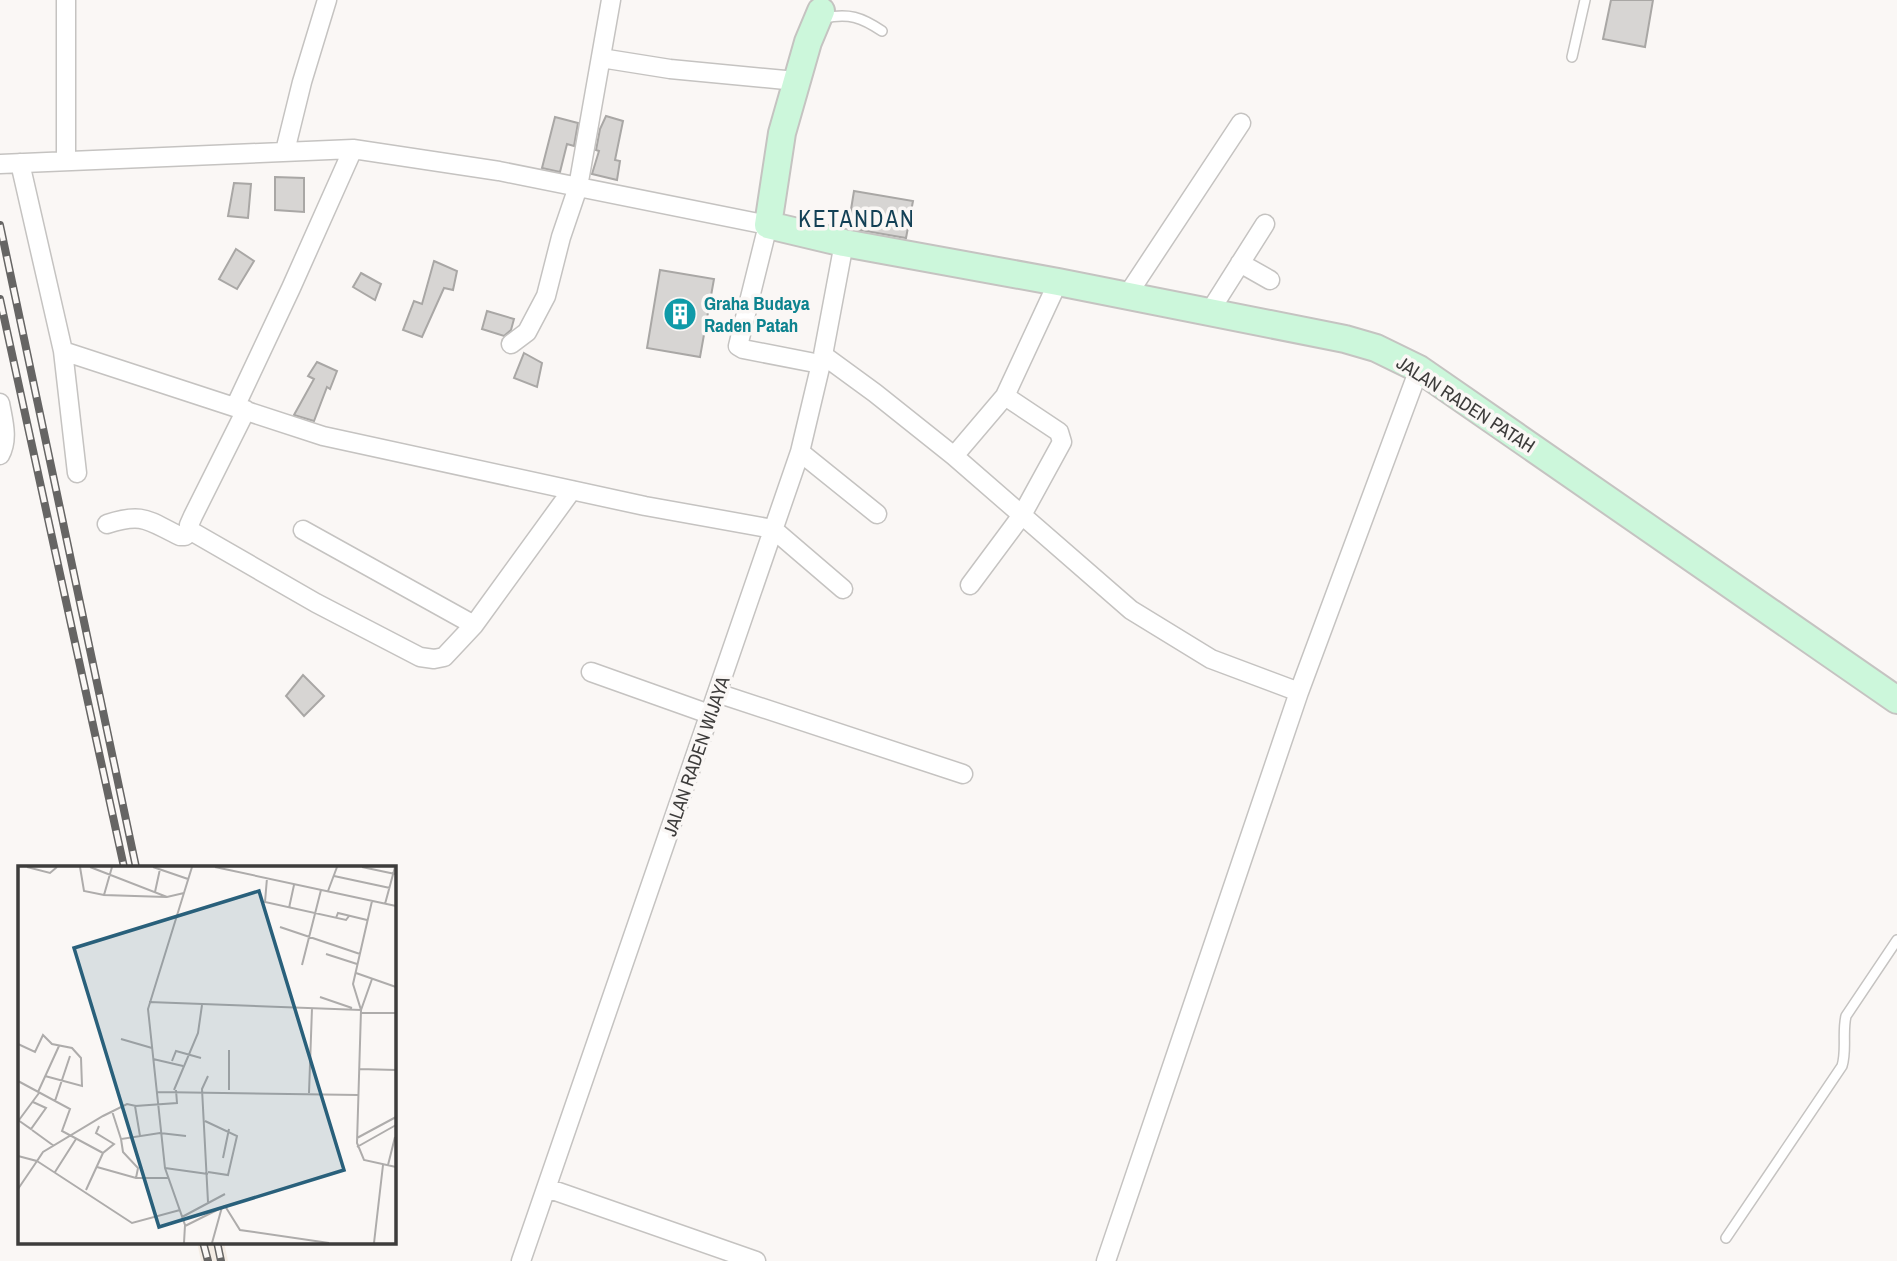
<svg xmlns="http://www.w3.org/2000/svg" width="1897" height="1261" font-family="'Archivo Narrow',sans-serif">
<style>
.built{fill:#f4ece4}
.building{fill:#d7d5d3;stroke:#a9a7a5;stroke-width:2}
.lines{fill:none;stroke-linecap:round;stroke-linejoin:round}
.lane-casing{stroke:#c5c3c1;stroke-width:12}
.street-casing{stroke:#c5c3c1;stroke-width:21}
.secondary-casing{stroke:#c5c3c1;stroke-width:30}
.lane{stroke:#fff;stroke-width:9}
.street{stroke:#fff;stroke-width:18}
.secondary{stroke:#ccf7db;stroke-width:26}
.rail-casing{stroke:#666564;stroke-width:8}
.rail{stroke:#faf7f5;stroke-width:5;stroke-dasharray:16;stroke-linecap:butt}
.labels{text-anchor:middle;stroke-width:7;stroke-linejoin:round;paint-order:stroke}
.culture-label{font-size:19px;font-weight:bold;fill:#0d838f;stroke:#faf7f5;text-anchor:start}
.street-label{font-size:19px;fill:#3d3c3b;stroke:#faf7f5}
.quarter-label{font-size:23px;letter-spacing:2px;fill:#134055;stroke:#faf7f5}
.inset-road{fill:none;stroke:#aeacab;stroke-width:2}
.view{fill:#29607b;fill-opacity:0.15;stroke:#29607b;stroke-width:3.5}
.inset-edge{fill:none;stroke:#3d3c3b;stroke-width:3.5}
</style>
<rect width="100%" height="100%" fill="#faf7f5"/>
<!-- built -->
<path class="built" d="M197 1242H224L228 1261H201Z"/>
<!-- building -->
<path class="building" d="M1611 0H1653L1645 47 1603 39Z
M606 116 623 121 615 160 620 161 617 180 592 174 599 151 596 150 600 129Z
M555 117 578 123 574 146 567 144 560 172 542 168Z
M275 177 304 178V212L275 210Z
M234 183 251 184 248 218 228 216Z
M854 191 913 201 906 238 848 228Z
M236 249 254 261 237 289 219 279Z
M434 261 457 271 453 290 444 288 422 337 403 330 414 301 422 304Z
M660 270 714 279 700 357 647 348Z
M361 273 381 284 375 300 353 287Z
M487 311 514 319 511 330 504 336 482 329Z
M524 353 542 363 537 387 514 378Z
M317 362 337 371 330 389 327 387 314 421 294 415 314 379 308 376Z
M303 675 324 696 304 716 286 696Z"/>
<g class="lines">
<defs>
<path id="lane" d="M824 18C849 13 861 17 882 31
M1572 57 1585 0
M1726 1238 1842 1066C1847 1050 1842 1033 1846 1016L1897 940"/>
<path id="street" d="M601 58 670 69 796 81
M285 151 302 82 327 0
M66 160V0
M20 163 63 351 77 473
M0 164 353 149 499 171 768 225 738 346 743 349 820 364
M1240 263 1270 280
M1126 297 1241 123
M1210 311 1265 224
M511 344 527 332 546 296 561 237 578 187 611 0
M63 351 323 436 645 506 773 529 843 589
M823 355 875 393 954 456 1131 610 1211 659 1299 692
M0 403C3 420 9 439 0 455
M235 407 291 288 353 149
M246 410 193 516 189 525 191 531 316 603 420 657 434 659 444 657 474 625 572 490
M800 452 877 514
M954 456 1005 396 1058 282
M107 524C144 512 148 521 180 536H185L191 531
M303 530 474 625
M970 585 1022 515 1062 442 1059 432 1005 396
M591 672 709 714
M717 693 963 774
M547 1188 756 1261
M521 1261 800 452 823 355 844 243
M1106 1261 1299 692 1419 369"/>
<path id="secondary" d="M821 11 808 42 782 133 768 225 844 243 1058 282 1345 339 1376 348 1419 369 1897 700"/>
</defs>
<!-- lane casing -->
<use href="#lane" class="lane-casing"/>
<!-- street casing -->
<use href="#street" class="street-casing"/>
<!-- secondary casing -->
<use href="#secondary" class="secondary-casing"/>
<!-- lane -->
<use href="#lane" class="lane"/>
<!-- street -->
<use href="#street" class="street"/>
<!-- secondary -->
<use href="#secondary" class="secondary"/>
<defs>
<path id="rail" d="M0 225 136 867
M0 299 124 867
M203 1242 208 1261
M217 1242 221 1261"/>
</defs>
<!-- rail casing -->
<use href="#rail" class="rail-casing"/>
<!-- rail -->
<use href="#rail" class="rail"/>
</g>
<!-- icons -->
<defs>
<symbol id="building-disc" viewBox="-11 -11 22 22"><circle r="9.5" fill="#0f9aa8" stroke="#faf7f5"/><path d="M-4-6H4V6H1V3H-1V6H-4ZM-2.5-4.3h1.7v1.8h-1.7ZM.8-4.3h1.7v1.8H.8ZM-2.5-1h1.7V.8h-1.7ZM.8-1h1.7V.8H.8Z" fill="#fff"/></symbol>
</defs>
<g fill-rule="evenodd">
<use href="#building-disc" x="661" y="295" width="38" height="38"/>
</g>
<g class="labels">
<!-- culture labels -->
<g class="culture-label">
<text x="704" y="310">Graha Budaya<tspan x="704" dy="22">Raden Patah</tspan></text>
</g>
<!-- street labels -->
<g class="street-label">
<text transform="translate(1466 404) rotate(33)" y="7">JALAN RADEN PATAH</text>
<text transform="translate(696 756) rotate(-71)" y="7">JALAN RADEN WIJAYA</text>
</g>
<!-- quarter labels -->
<g class="quarter-label">
<text x="857" y="227">KETANDAN</text>
</g>
</g>
<!-- overview -->
<g transform="translate(18 866)">
<rect width="378" height="378" fill="#faf7f5"/>
<path class="inset-road" d="M9 1 32 7 39 1M62 1 66 25 86 29M72 1 149 31 166 27M94 1 86 29 148 31M135 1 170 13M197 1 378 40M344 1 377 8M316 10 372 22M249 12 247 36 328 54 331 50M310 25 319 1M137 26 142 3M354 35 335 118 343 144 339 277 346 294 378 301M367 38 377 1M271 42 276 19M318 52 320 47 349 54M262 61 342 88M308 88 339 98M284 99 303 24M338 107 378 121M302 131 334 142M131 136 343 144 354 113M343 147H378M103 173 134 182M0 178 17 186 25 169 34 178 54 182 63 192 64 220 27 210M135 193 165 200M154 195 158 185 183 192M341 203 378 204M190 210 184 223 190 336M0 215 52 243 44 265 85 287M156 224 180 167 184 139M211 224V184M20 226 41 180M139 226 340 229M291 227 294 142M37 235 52 190M117 240 159 237 158 224M117 240 122 270M94 245 103 273M0 254 13 263 28 242 15 236M1 254 21 227M187 255 219 270 210 309 190 306M14 264 36 280M339 272 378 251M339 281 378 259M0 290 19 295 25 286 85 250 109 238 118 240M205 292 211 263M370 299 377 271M79 301 118 312H150M147 302 190 308M37 306 58 273M118 312 120 302 105 286 103 273 142 267 168 270M0 323 19 295 114 357 162 344M68 324 85 287 96 278 78 267 81 260M164 351 207 328M167 360 207 340 222 364 311 377M166 377 167 359 147 302 130 143 174 1M194 377 204 341M356 377 365 299"/>
<path class="view" d="M241 25 326 304 141 361 56 82Z"/>
<rect width="378" height="378" class="inset-edge"/>
</g>
</svg>
